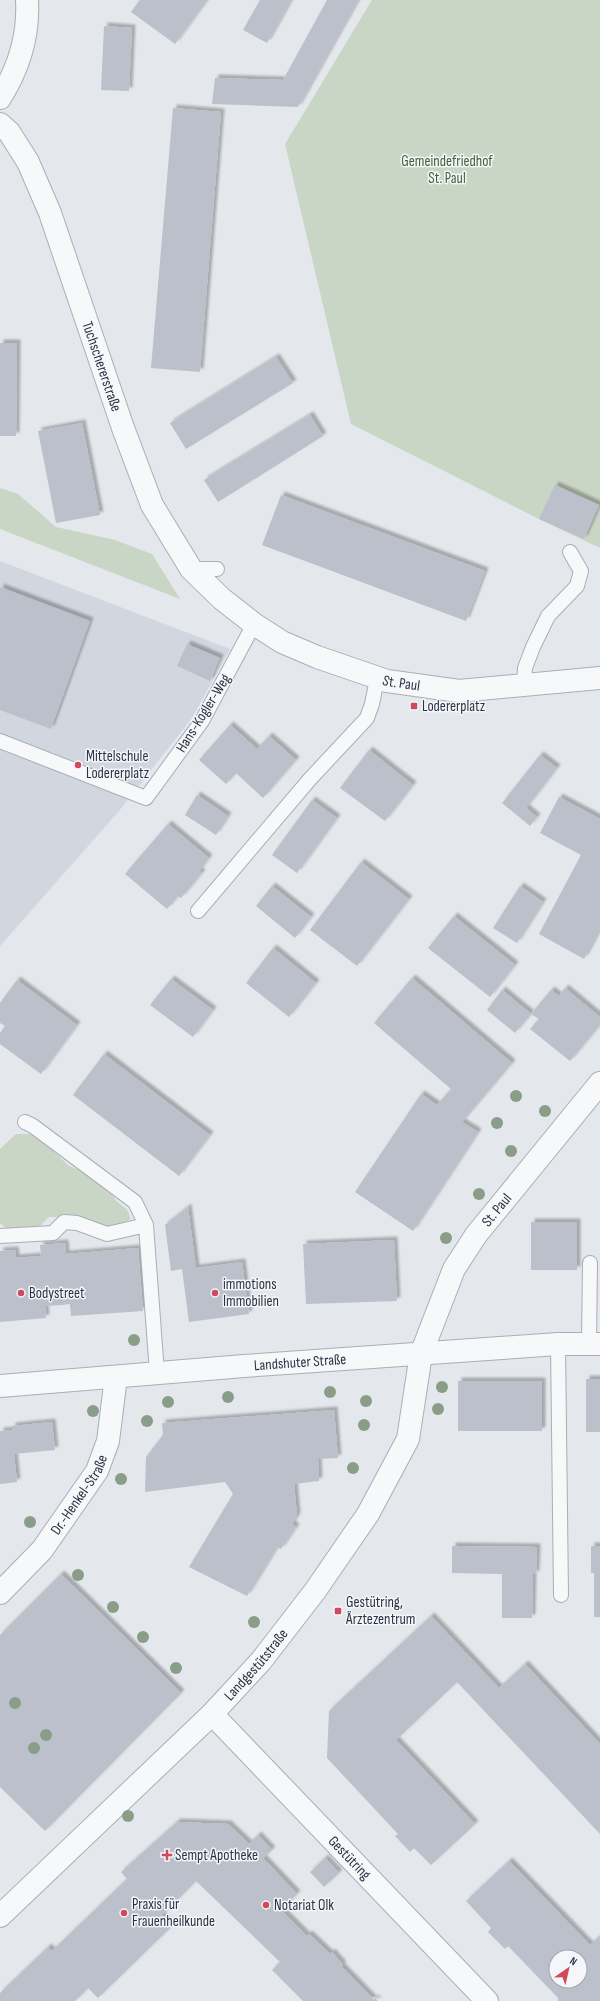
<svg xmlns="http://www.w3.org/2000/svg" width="600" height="2001" font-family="'Sofia Sans Condensed',sans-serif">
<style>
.built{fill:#d2d6de}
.green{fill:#c9d6c5}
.building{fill:#bbc0ca;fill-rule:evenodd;filter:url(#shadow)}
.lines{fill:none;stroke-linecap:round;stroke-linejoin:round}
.service-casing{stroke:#a9aeb7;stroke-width:16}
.minor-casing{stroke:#a9aeb7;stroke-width:24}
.tertiary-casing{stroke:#a9aeb7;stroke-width:24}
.service{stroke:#f7f8fa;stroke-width:14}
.minor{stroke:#f7f8fa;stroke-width:22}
.tertiary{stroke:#f7f8fa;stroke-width:22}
.tree{fill:#899d89}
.poi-dot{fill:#d1495b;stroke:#f4f6f9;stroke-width:1.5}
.labels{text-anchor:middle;stroke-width:3;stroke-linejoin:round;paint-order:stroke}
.park-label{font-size:15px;fill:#3f6138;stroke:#f4f6f9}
.street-label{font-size:15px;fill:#2b3445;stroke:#f4f6f9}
.poi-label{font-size:15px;fill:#2b3445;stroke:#f4f6f9;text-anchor:start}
</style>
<defs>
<filter id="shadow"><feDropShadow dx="3.5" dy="-3.5" stdDeviation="1" flood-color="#0004"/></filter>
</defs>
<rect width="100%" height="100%" fill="#e4e7ec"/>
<!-- built -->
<path class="built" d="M0 561 230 649 192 718 119 811 0 946Z"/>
<!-- green -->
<path class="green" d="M372 0H600V548L539 519 351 424 285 144Z
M0 488 18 494 56 527 115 540 152 554 180 599 0 529Z
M16 1134H31L49 1147 69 1166 83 1171 113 1196C118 1206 130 1206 130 1219 115 1235 91 1223 74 1215L69 1217H49L39 1227 7 1229 0 1223V1149Z"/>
<!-- building -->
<path class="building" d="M140 0H207L175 44 131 12Z
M260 0H291L267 43 243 30Z
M327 0H358L298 107 212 104 215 78 283 80Z
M104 26 132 28 129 91 101 90Z
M173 108 221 112 200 372 151 368Z
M0 343H17L16 436H0Z
M276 357 293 383 186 449 170 423Z
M310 415 323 436 218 502 204 480Z
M82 423 100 515 56 523 38 431Z
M555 485 599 505 584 539 539 519Z
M281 495 485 571 466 621 262 545Z
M0 587 90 621 51 729 0 710Z
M187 644 220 658 210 681 177 666Z
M230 725 257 749 269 736 296 760 263 798 236 773 226 784 199 760Z
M369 750 413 785 385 821 340 788Z
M540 755 557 768 526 808 537 817 530 826 502 803Z
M197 795 228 816 216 835 185 815Z
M559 797 600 819V929L584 959 539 934 581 855 540 833Z
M312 800 337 818 297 873 272 855Z
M168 824 209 858 199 871 202 873 181 898 178 896 167 909 125 874Z
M361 862 409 899 357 966 310 930Z
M272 886 311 917 295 938 256 906Z
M520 886 543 902 517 943 493 928Z
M454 916 515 965 490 997 428 948Z
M273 948 316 983 289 1017 246 983Z
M412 978 512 1063 462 1122 478 1132 413 1231 355 1192 421 1094 437 1105 451 1089 374 1023Z
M171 979 213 1010 193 1037 150 1005Z
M17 980 77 1025 41 1074 0 1044V1033L5 1026 0 1023V1003Z
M565 988 600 1017V1025L570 1061 530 1029 539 1019 531 1014 551 990 559 996Z
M502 990 531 1014 515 1033 487 1010Z
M104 1054 210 1135 179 1176 73 1095Z
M188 1207 196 1268 242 1262 249 1314 189 1322 182 1269 171 1271 165 1225Z
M531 1222H577V1270H531Z
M394 1240 397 1301 306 1304 303 1244Z
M65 1243 66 1254 138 1248 143 1311 71 1316 70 1304 62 1305 45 1306 46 1318 0 1322V1251L15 1250 16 1258 41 1256 40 1245Z
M586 1379H600V1432H586Z
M458 1381H542V1431H458Z
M334 1410 338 1458 318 1459 319 1481 294 1484 297 1516 292 1524 296 1527 281 1549 277 1547 247 1596 189 1567 233 1494 225 1482 145 1492 146 1457 163 1435 162 1423Z
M52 1422 55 1450 14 1454 17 1482 0 1484V1431L12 1430V1426Z
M452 1546 537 1547 536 1574H533L532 1618H502V1574L452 1573Z
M591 1546H600V1617H594V1573H591Z
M61 1574 181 1693 45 1831 0 1787V1635Z
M431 1616 499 1688 525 1664 600 1744V1834L457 1682 396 1740 475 1824 431 1865 414 1848 410 1852 395 1836 398 1834 327 1758 329 1711Z
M177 1822 228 1824 249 1844 258 1835 272 1850 263 1858 297 1894 281 1910 307 1936 309 1934 330 1954 332 1952 343 1965 341 1966 374 2000 375 1998 378 2001H303L272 1970 280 1962 196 1881 162 1915 172 1926 98 1998 88 1988 75 2001H0V1993L48 1947 52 1951 127 1879 121 1872Z
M325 1858 339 1873 324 1887 310 1872Z
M509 1861 590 1945 600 1936V2001H558V1998L508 1946 505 1949 488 1932 491 1928 466 1901ZM556 1957H580V1981H556Z"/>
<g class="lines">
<defs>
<path id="service" d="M191 569H217
M524 685 525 668 533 647 548 616 577 586 581 571 570 552
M0 741 146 798 202 721 254 624
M198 911 310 779 367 718 372 704 377 679
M25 1122 33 1126 135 1202 146 1225 157 1373
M0 1236 53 1233 64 1222 77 1223 107 1234 146 1225
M558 1344 561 1595
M589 1344 590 1263"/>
<g id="minor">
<path d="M0 98C19 68 29 36 27 0"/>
<path id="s1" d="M0 124 9 132 28 162 50 213 123 428 152 505 191 569 222 599 254 624 282 642 317 657 387 681 459 691 600 678"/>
<path id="s2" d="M0 1593 42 1550 97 1471 108 1441 116 1377"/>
<path id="s3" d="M212 1714 487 2001"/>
<path id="s4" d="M0 1916 212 1714 261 1661 315 1591 368 1514 408 1439 421 1354 454 1269 476 1235 600 1083"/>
</g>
<g id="tertiary">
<path id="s5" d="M0 1386 244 1366 558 1344H600"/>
</g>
</defs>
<!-- service casing -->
<use href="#service" class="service-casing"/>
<!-- minor casing -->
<use href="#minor" class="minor-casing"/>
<!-- tertiary casing -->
<use href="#tertiary" class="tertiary-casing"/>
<!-- service -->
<use href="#service" class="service"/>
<!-- minor -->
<use href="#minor" class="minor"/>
<!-- tertiary -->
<use href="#tertiary" class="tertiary"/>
</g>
<!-- trees -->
<g class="tree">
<circle cx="516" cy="1096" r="6"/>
<circle cx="545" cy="1111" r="6"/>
<circle cx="497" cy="1123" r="6"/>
<circle cx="511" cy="1151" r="6"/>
<circle cx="479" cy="1194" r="6"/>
<circle cx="446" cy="1238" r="6"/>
<circle cx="134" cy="1340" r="6"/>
<circle cx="442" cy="1387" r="6"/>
<circle cx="330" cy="1392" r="6"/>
<circle cx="228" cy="1397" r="6"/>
<circle cx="366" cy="1401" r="6"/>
<circle cx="168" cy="1402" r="6"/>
<circle cx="438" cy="1409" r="6"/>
<circle cx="93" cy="1411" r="6"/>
<circle cx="147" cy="1421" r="6"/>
<circle cx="364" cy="1425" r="6"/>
<circle cx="353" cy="1468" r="6"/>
<circle cx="121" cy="1479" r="6"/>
<circle cx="30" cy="1522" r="6"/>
<circle cx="78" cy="1575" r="6"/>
<circle cx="113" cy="1607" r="6"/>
<circle cx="254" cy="1622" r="6"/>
<circle cx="143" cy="1637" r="6"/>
<circle cx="176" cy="1668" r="6"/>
<circle cx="15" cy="1703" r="6"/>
<circle cx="46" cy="1735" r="6"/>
<circle cx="34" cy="1748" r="6"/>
<circle cx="128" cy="1816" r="6"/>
</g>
<!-- markers -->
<g class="poi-dot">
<rect x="410" y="702" width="8" height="8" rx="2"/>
<circle cx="78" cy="765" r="4"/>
<circle cx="21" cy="1293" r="4"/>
<circle cx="215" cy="1293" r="4"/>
<rect x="334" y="1607" width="8" height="8" rx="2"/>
<path d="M165 1849h4v4h4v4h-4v4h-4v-4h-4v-4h4z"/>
<circle cx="266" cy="1905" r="4"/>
<circle cx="124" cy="1913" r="4"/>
</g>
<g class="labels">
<!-- park labels -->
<g class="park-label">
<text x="447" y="166">Gemeindefriedhof<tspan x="447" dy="17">St. Paul</tspan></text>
</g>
<!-- street labels -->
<g class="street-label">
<text dy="5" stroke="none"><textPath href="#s1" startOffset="265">Tuchschererstraße</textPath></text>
<text dy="5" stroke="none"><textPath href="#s1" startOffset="731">St. Paul</textPath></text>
<text transform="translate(203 713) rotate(-58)" y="5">Hans-Kogler-Weg</text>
<text dy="5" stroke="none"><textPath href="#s4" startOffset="882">St. Paul</textPath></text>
<text dy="5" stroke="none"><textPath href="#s5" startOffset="301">Landshuter Straße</textPath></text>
<text dy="5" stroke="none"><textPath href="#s2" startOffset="127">Dr.-Henkel-Straße</textPath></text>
<text dy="5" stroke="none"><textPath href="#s4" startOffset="359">Landgestütstraße</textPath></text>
<text dy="5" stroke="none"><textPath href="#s3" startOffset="199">Gestütring</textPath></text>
</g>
<!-- poi labels -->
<g class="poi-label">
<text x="422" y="711">Lodererplatz</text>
<text x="86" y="761">Mittelschule<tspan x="86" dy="17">Lodererplatz</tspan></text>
<text x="223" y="1289">immotions<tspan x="223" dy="17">Immobilien</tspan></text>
<text x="29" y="1298">Bodystreet</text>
<text x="346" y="1607">Gestütring,<tspan x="346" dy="17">Ärztezentrum</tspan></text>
<text x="175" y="1860">Sempt Apotheke</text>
<text x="132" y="1909">Praxis für<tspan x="132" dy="17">Frauenheilkunde</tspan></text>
<text x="274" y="1910">Notariat Olk</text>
</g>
</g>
<!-- north arrow -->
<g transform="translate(568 1969) rotate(34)"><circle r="19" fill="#f4f6f9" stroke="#a4a8b1"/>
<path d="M0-3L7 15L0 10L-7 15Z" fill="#d1495b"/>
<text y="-6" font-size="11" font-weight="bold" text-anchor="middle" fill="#2b3445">N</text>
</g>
</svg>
